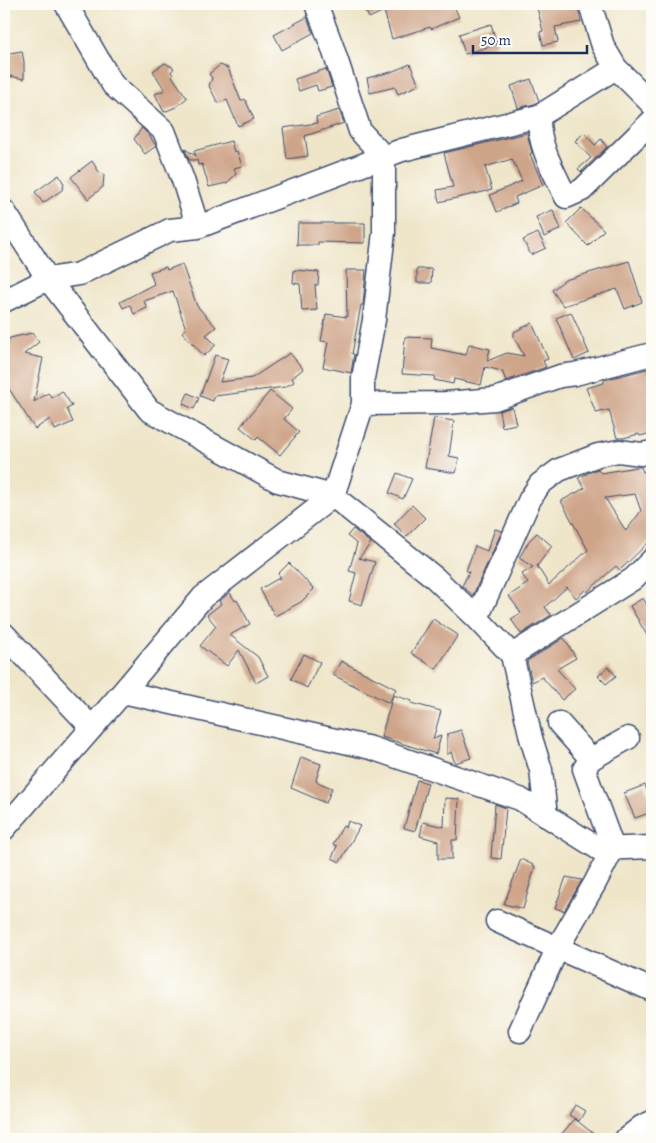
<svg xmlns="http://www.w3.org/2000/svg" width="656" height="1143" font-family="Alegreya,serif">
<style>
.building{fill:#cfa58a;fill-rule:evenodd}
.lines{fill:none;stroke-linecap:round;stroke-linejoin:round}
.minor-casing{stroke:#3b4a6e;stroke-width:25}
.minor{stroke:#fff;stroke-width:22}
</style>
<rect width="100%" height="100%" fill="#fdfcf7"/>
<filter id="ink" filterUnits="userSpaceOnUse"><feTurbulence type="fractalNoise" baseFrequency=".02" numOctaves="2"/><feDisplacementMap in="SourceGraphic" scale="10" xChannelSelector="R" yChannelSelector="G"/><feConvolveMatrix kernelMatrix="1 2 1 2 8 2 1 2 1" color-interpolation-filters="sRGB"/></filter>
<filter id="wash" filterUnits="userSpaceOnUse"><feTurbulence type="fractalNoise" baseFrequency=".0096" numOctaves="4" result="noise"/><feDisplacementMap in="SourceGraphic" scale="20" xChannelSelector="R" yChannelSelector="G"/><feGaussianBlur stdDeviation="1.12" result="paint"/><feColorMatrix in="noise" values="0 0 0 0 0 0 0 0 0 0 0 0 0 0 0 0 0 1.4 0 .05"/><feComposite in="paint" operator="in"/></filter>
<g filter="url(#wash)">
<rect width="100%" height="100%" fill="#efe6ca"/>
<g id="blocks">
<!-- building -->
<path class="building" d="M362 4H453L459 17 431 29 430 27 392 39 384 11 369 18Z
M536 4H577L581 22 555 27 558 42 543 45 540 32 543 31Z
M307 17 313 33 282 50 274 35Z
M491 24 497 44 465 54 459 34Z
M22 51 24 62V79L4 75V54Z
M165 63 174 68 171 72 173 75 172 76 187 98 176 107 164 112 155 94 165 90 153 71Z
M410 64 419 85 398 94 395 87 370 93 367 78 391 72Z
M220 65 228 68 241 101 245 99 254 119 238 126 227 100 218 103 209 86 212 78 209 74Z
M326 69 332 87 318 91 316 85 299 91 295 79Z
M531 79 539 101 534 104 518 108 511 86Z
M339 110 344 123 305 136 308 156 287 159 283 128 317 123 316 117Z
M142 128 149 135 156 146 145 154 134 139Z
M527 133 532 153 530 154 543 185 515 197 517 203 497 212 490 195 522 181 512 159 485 167 492 190 439 202 437 190 453 187 444 153Z
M584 133 595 145 601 139 607 147 581 172 578 169 591 158 575 141Z
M231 141 234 152 237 151 242 166 234 168 236 174 227 183 209 187 202 164 198 165 197 160H189L185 149 196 156 194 151Z
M92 161 99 172 104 175 103 187 88 199 71 177Z
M59 175 64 184 62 190 43 203 35 192Z
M581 208 604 230 588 246 566 223Z
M553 210 561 229 544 237 536 217Z
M298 223H365V243L318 242V245H297Z
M538 233 546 248 531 255 523 240Z
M629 261 642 302 625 309 617 289 563 306 552 290 565 280Z
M182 264 197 306 216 327 206 335 216 345 204 356 182 332 186 329 173 291 144 301 147 308 134 314 130 305 123 308 120 302 154 284 150 272 166 267 167 270Z
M417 269H432L431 283H417Z
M294 270 319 272 318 285H315L317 310 302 311 300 284 293 283Z
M346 270H366L363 305H361L352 354H354L351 373 323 367 328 342 321 341 326 314 347 317Z
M571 312 589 353 574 360 556 318Z
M532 323 548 359 543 361 546 367 506 381 502 371 485 367 481 385 454 379 453 384 434 380 435 376 402 374 405 337 432 338 431 348 466 355 469 344 490 349 487 361 507 353 524 356 514 337V332Z
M32 333 39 342 24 354 43 358 34 402 48 393 52 398 62 391 72 406 67 409 73 422 55 430 50 419 35 429 4 381V347L10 338Z
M290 353 303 369 292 378 294 382 285 387 215 396 213 401 200 396 215 355 228 359 220 382 252 378Z
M647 369 652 392V395L648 396 652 413 648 415 652 433 640 436 639 434 623 438H617L609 410 596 413 586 388 604 383V380Z
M270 391 292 409 284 419 299 432 280 455 258 437 256 440 240 427Z
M188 393 199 398 194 409 183 404Z
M512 407 516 424 502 427 499 411Z
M434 418 454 421 449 456 459 458 456 473 425 468Z
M637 467H641L643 472 652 469V539L620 570 616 566 587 592 585 590 576 598 567 587 545 607 551 615 521 634 511 619 521 613 509 596 528 583 522 574 533 567 519 558 529 541 537 533 552 546 537 566 549 585 588 550 561 501 585 488 578 478 597 469 601 473ZM635 494 641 511 626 531 605 498Z
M397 473 412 479 403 499 389 493Z
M412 505 425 518 407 536 394 524Z
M353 529 371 543 359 558 375 562 362 605 349 601 356 573 349 571 357 544 347 536Z
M495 529 502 531 473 595 462 586 469 572 466 571 475 546 487 551Z
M289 563 314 589 301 602 275 616 260 589 281 577 278 574Z
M230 593 235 601 237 600 250 624 230 635 258 657 268 676 256 683 239 650 227 666 200 646 216 626 207 615 221 604 219 601Z
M643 598 652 614V644L630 606Z
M433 619 458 635 436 669 411 653Z
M564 638 576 658 557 669 575 689 562 700 542 677 532 682 527 661Z
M304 654 320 662 307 688 291 679Z
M341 661 396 689 389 703 333 675Z
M608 667 616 676 606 684 598 676Z
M393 695 412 701 411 703 441 711 433 739 441 736 436 754 381 737Z
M461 730 471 758 455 763 451 752 447 755V734Z
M301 757 321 764 316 780 317 782 332 788 326 803 291 788Z
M417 780 428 783 415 831 404 828Z
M645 785 652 804V812L635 818 624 793Z
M445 798 459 799 457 840H452V859H438V841L420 836 423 822 444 827Z
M495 804 506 808 501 859 491 858Z
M348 821 360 826 340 862 332 858 337 846 333 844 343 826 346 828Z
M521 859 535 866 523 909 504 904Z
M566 877 582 880 564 911 555 908Z
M575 1105 585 1111 579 1121 569 1115Z
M575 1119 600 1139H557Z"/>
</g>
</g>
<g filter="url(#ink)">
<use href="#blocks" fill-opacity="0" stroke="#3b4a6e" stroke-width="1"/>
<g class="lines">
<defs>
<path id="minor" d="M66 4 113 85 164 131 183 180 198 227
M316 4 332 46 360 131 384 157V232L374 320 363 378V404
M590 4 603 46 616 68 652 104
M539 116C538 146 553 170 566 197L582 190 652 121
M4 211 48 279 149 410 278 481 333 496 435 578 477 618 512 655 531 738 541 770 546 816
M4 301 48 279 79 274 170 230 198 227 402 150 539 116 616 68
M477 618 530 499 540 484 559 470 598 455 619 451 641 454 652 452
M4 634 92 728
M512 655 633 579 652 560
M123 692 371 748 520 799 599 849 652 847
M559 723 591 759
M4 829 123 692 203 597 333 496 363 404 446 403 495 399 560 376 575 374 652 354
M497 921 652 990
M520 1031 558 947 595 883 613 848 584 769 591 759 628 738
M626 1139 641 1127 652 1122"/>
</defs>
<!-- minor casing -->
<use href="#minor" class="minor-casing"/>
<!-- minor -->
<use href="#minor" class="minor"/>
</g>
</g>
<!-- margin -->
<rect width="656" height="1143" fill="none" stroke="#fdfcf7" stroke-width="20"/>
<!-- scale -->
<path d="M473 45v8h114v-8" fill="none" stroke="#1b2f5e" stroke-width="2.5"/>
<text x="481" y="45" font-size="15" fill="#1b2f5e" stroke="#fdfcf7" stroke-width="4" paint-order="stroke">50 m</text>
</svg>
